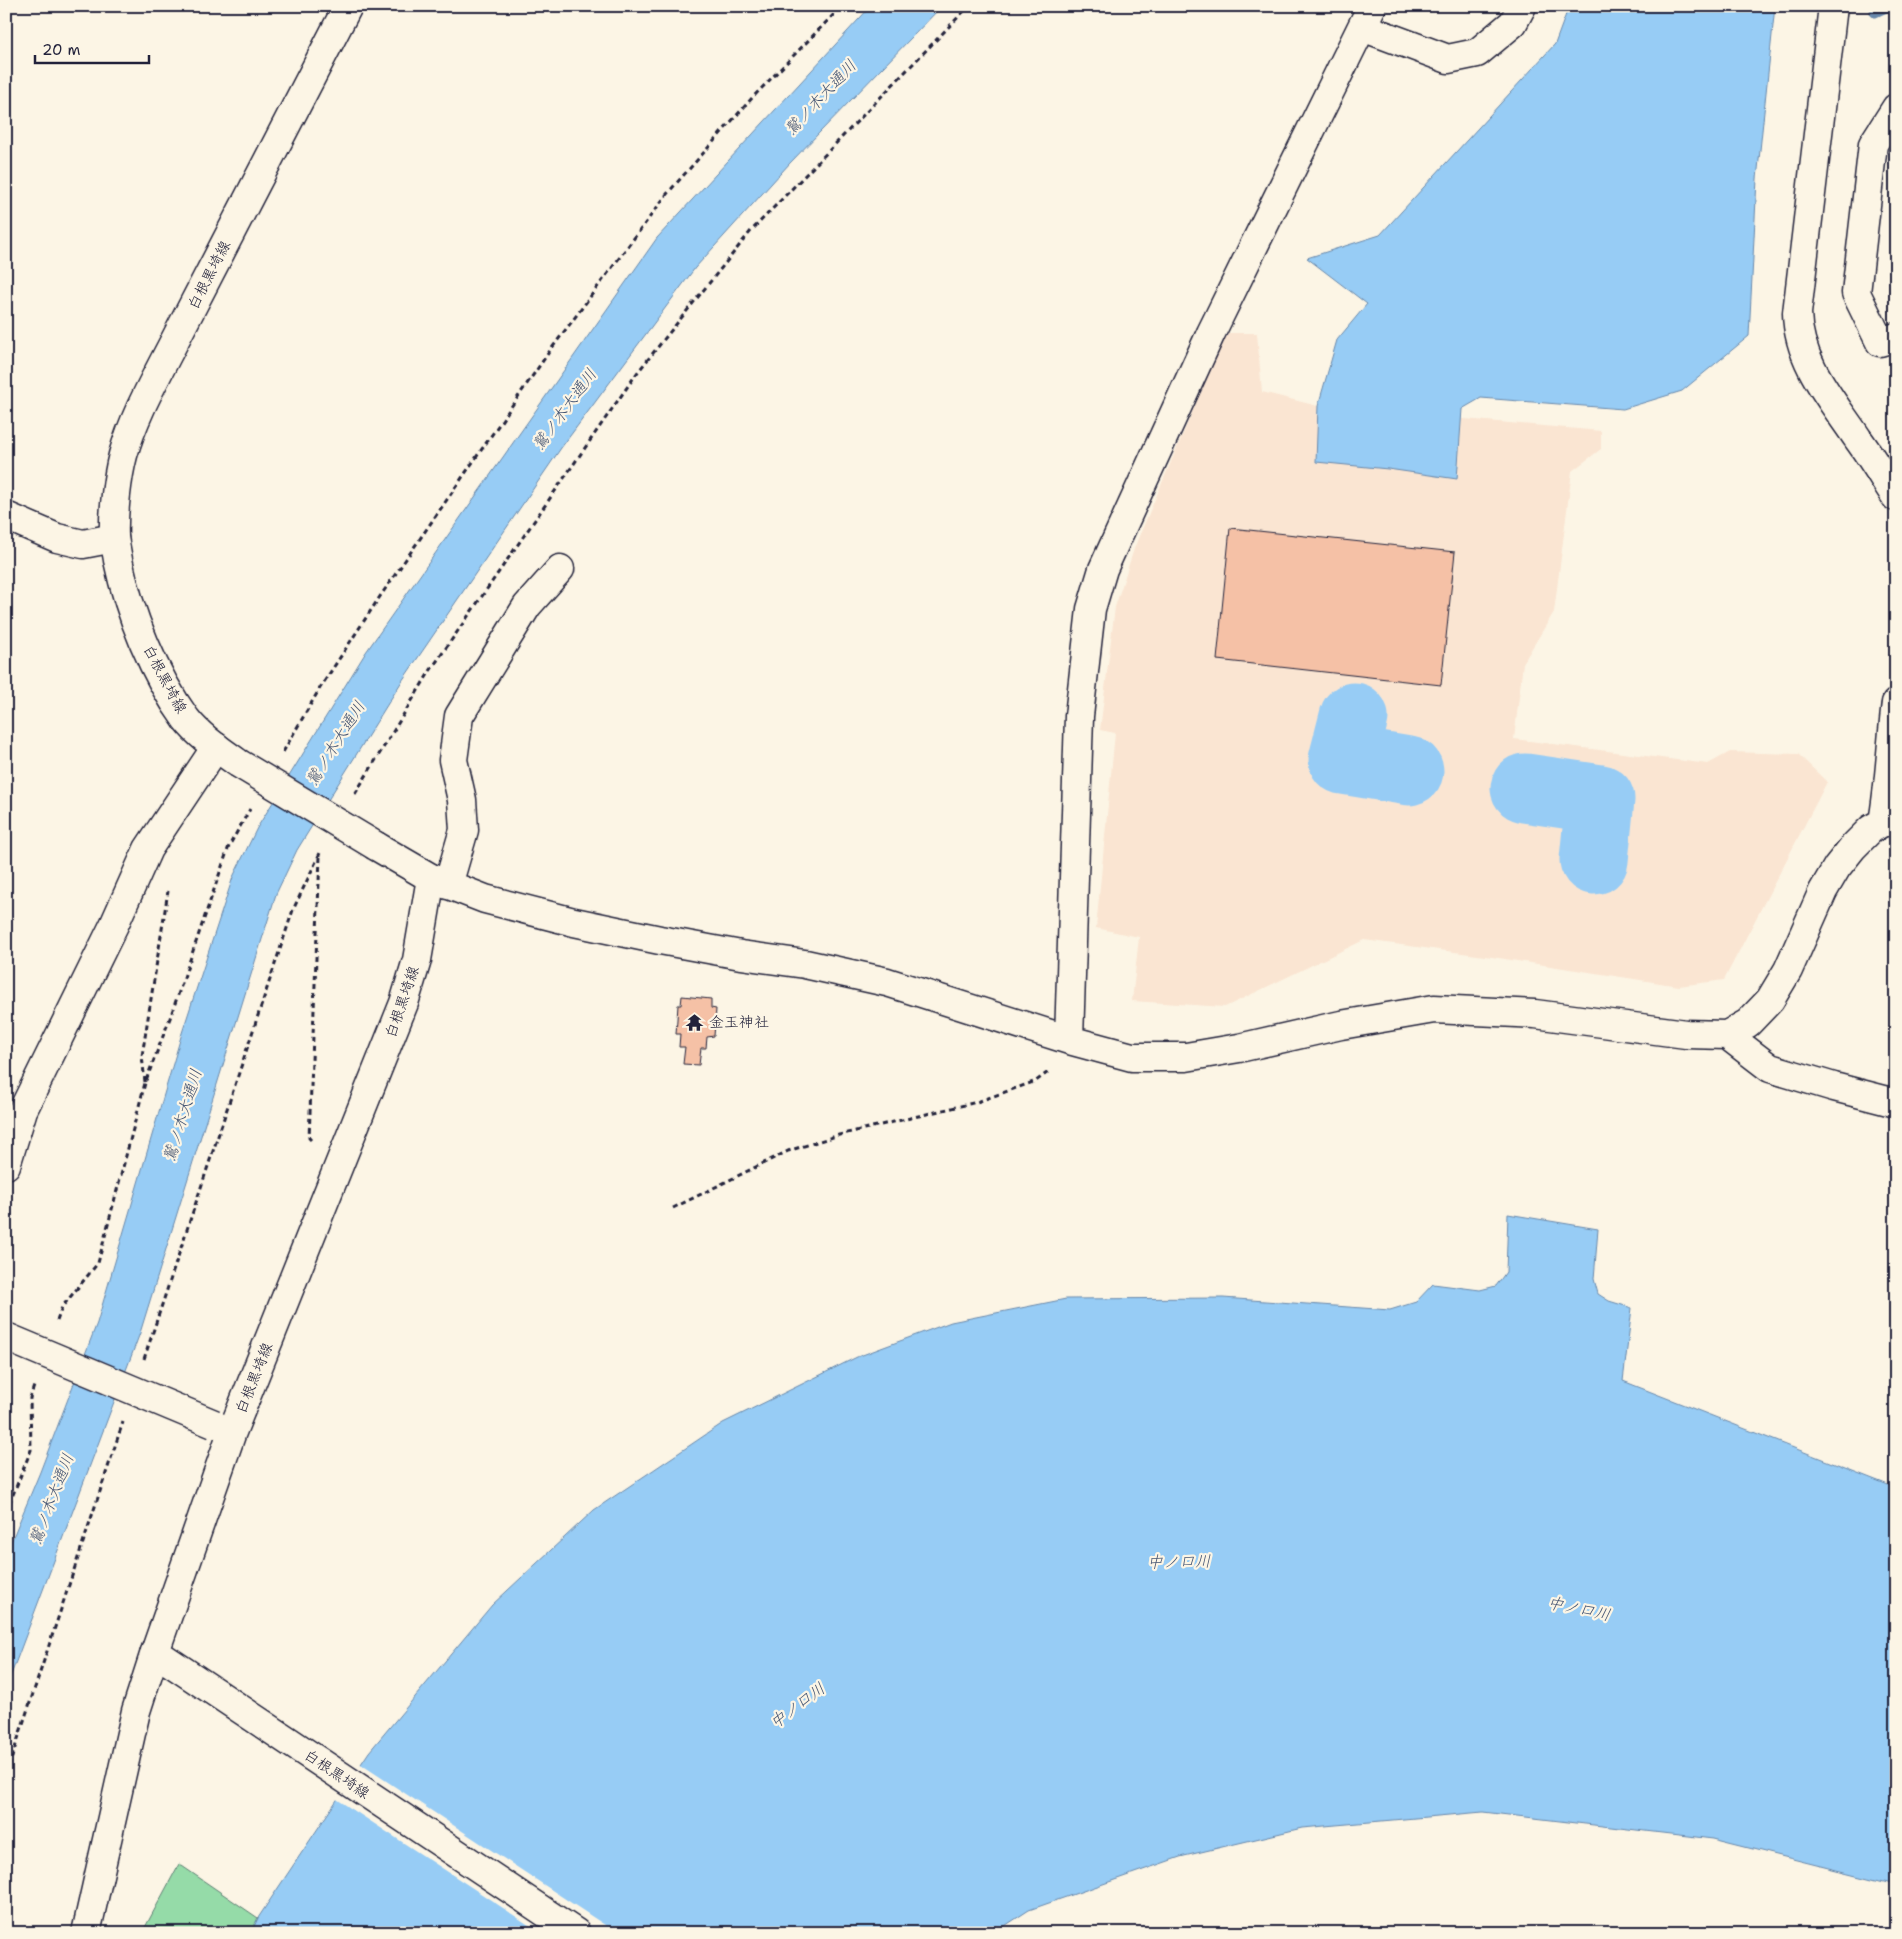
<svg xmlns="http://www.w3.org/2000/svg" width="1902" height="1939" font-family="'Shantell Sans','Klee One',sans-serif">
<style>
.built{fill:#fae5d2}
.green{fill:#95dba8;stroke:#5c7e72}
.water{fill:#97ccf5;stroke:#6888ab}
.pier{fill:#fcf5e5}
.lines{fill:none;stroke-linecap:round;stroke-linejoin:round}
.stream{stroke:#6888ab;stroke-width:11}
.river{stroke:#97ccf5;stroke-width:69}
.building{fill:#f5c1a6;stroke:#22223b}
.minor-casing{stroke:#22223b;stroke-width:31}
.major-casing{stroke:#22223b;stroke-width:31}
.path{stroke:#22223b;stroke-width:3;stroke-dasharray:5 4;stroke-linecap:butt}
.minor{stroke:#fcf5e5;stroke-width:28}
.major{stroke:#fcf5e5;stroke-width:28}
.minor-bridge-casing{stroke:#22223b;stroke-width:31;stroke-linecap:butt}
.major-bridge-casing{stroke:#22223b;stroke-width:31;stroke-linecap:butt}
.minor-bridge{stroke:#fcf5e5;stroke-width:28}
.major-bridge{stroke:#fcf5e5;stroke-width:28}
.labels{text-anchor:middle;stroke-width:4.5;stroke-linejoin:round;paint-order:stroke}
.street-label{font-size:15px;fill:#22223b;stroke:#fcf5e5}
.poi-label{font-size:15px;fill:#22223b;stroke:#fcf5e5;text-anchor:start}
.water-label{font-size:16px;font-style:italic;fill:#455573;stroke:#fcf5e5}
</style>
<rect width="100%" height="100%" fill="#fcf5e5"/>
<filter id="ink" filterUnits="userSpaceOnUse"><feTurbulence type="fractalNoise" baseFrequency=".02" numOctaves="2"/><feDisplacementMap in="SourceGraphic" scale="10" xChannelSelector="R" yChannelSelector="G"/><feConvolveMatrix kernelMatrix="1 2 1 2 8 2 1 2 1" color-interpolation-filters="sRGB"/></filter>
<g filter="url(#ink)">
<!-- built -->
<path class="built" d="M1226 333H1257L1262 392 1318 406 1601 431V449L1572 471 1554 612 1523 663 1514 739 1708 764 1730 752 1798 754 1827 782 1724 980 1679 986 1492 957 1364 940 1225 1007 1132 1001 1139 937 1096 928 1115 733 1100 730 1115 607 1135 546Z"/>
<!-- green -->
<path class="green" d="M179 1864 258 1918 251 1933H142Z"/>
<!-- water -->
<path class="water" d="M871 6H942L790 163 695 268 561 448 402 681 297 850 276 894 140 1333 6 1688V1554L40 1472 97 1323 182 1033 233 877 257 828 366 652 657 238Z
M1569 6H1775L1757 179 1749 336 1682 391 1623 409 1481 398 1462 409 1457 479 1388 469 1316 462 1318 406 1337 340 1367 304 1307 258 1380 235 1555 44Z
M1508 1214 1598 1229 1594 1279 1598 1294 1609 1301 1632 1308 1623 1381 1896 1488V1885L1713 1839 1483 1812 1302 1828 1180 1857 1029 1910 994 1933H251L258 1918 369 1752 492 1605 594 1510 723 1423 857 1357 951 1322 1066 1299 1223 1298 1390 1310 1416 1302 1433 1284 1480 1290 1496 1286 1506 1272Z"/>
<!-- pier -->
<path class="pier" d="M359 1763 617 1933H541L335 1798Z"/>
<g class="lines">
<!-- stream -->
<path class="stream" d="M1875 12 1888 6"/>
<!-- river -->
<path class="river" d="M1354 717 1343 760 1409 771
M1525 788 1600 799 1594 860"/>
</g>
<!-- building -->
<path class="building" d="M1230 528 1455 552 1441 685 1217 660Z
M682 996 711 999V1008L716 1009 714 1036 707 1037 706 1048H701L699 1065 683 1064 685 1047H679L680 1034H676L678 1005H681Z"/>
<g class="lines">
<defs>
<path id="minor" d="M1833 6 1797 313C1798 362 1832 400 1858 439 1872 458 1883 477 1896 497
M1362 27 1448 59 1477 53 1513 23 1522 6
M1896 108 1873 144 1856 293 1880 342 1896 337
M6 516 57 538 83 544 114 538
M1883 822C1890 783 1891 743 1896 703
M431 878 485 899 574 922 660 940 741 955 805 964 887 982 1069 1040 1132 1057H1186L1239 1048 1341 1025 1434 1009 1535 1014 1686 1034 1727 1035 1748 1023 1770 1000 1788 970 1823 891 1837 867 1853 847 1871 829 1883 822H1896
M448 885 464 830 462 800 453 760 459 716 527 606 560 569
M1727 1035 1770 1068 1834 1087 1896 1103
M1069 1040 1079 716 1091 609 1103 569 1211 333 1372 6
M6 1165 23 1110 114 925 148 849 216 747
M86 1933 136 1711 155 1652"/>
<path id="major" d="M238 763C220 750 199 736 186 719 154 675 129 613 118 560 117 553 115 545 114 537 113 513 117 478 123 455 132 423 147 394 162 365L348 6
M376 846 431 878 417 960 404 1003 232 1432 155 1652 576 1933"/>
</defs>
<!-- minor casing -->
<use href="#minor" class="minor-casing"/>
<!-- major casing -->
<use href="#major" class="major-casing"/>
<!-- path -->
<path class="path" d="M283 752 320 688 379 598 549 352 667 194 753 97 842 6
M355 794 430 671 637 373 751 231 969 6
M145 1082 142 1056 168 891
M311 1140 309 1138 320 856
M673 1208 788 1151 839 1135 977 1102 1036 1081 1051 1070
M57 1321 62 1307 98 1263 145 1083 170 1018 229 846 250 809
M144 1359 293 910 320 853
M6 1512 31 1450 30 1398 34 1386
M6 1775 123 1422"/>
<!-- minor -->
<use href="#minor" class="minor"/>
<!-- major -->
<use href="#major" class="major"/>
<defs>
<path id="minor-bridge" d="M6 1337 214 1424"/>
<path id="major-bridge" d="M238 763 376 846"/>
</defs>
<!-- minor-bridge casing -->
<use href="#minor-bridge" class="minor-bridge-casing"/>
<!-- major-bridge casing -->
<use href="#major-bridge" class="major-bridge-casing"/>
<!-- minor-bridge -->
<use href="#minor-bridge" class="minor-bridge"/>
<!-- major-bridge -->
<use href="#major-bridge" class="major-bridge"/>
</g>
</g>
<!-- icons -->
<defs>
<symbol id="temple-bare" viewBox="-9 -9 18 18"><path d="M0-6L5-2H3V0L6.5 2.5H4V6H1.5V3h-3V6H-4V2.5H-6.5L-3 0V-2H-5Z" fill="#22223b" stroke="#fcf5e5" stroke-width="2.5" paint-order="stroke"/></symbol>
</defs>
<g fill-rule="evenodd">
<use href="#temple-bare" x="682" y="1010" width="25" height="25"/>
</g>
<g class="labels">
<!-- street labels -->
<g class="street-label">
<text transform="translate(209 275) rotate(-63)" y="5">白根黒埼線</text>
<text transform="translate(165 679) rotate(62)" y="5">白根黒埼線</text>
<text transform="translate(402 1002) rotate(-71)" y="5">白根黒埼線</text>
<text transform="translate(254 1378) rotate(-68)" y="5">白根黒埼線</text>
<text transform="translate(337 1774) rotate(34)" y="5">白根黒埼線</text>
</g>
<!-- poi labels -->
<g class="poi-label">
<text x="709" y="1027">金玉神社</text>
</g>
<!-- water labels -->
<g class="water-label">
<text transform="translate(820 97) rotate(-47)" y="6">鷲ノ木大通川</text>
<text transform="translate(564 409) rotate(-54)" y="6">鷲ノ木大通川</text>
<text transform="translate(335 743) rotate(-58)" y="6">鷲ノ木大通川</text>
<text transform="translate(182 1115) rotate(-73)" y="6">鷲ノ木大通川</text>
<text transform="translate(51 1499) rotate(-69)" y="6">鷲ノ木大通川</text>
<text transform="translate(1179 1561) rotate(-1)" y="6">中ノ口川</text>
<text transform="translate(1579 1608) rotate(12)" y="6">中ノ口川</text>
<text transform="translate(797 1705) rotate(-37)" y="6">中ノ口川</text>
</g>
</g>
<!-- margin -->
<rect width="1902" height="1939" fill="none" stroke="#fcf5e5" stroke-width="25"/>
<rect x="12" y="12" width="1877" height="1914" fill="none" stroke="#22223b" stroke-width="2" filter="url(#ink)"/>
<!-- scale -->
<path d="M35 55v8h114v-8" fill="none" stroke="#22223b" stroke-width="2.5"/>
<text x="42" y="55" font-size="15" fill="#22223b" stroke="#fcf5e5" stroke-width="4" paint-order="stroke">20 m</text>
</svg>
